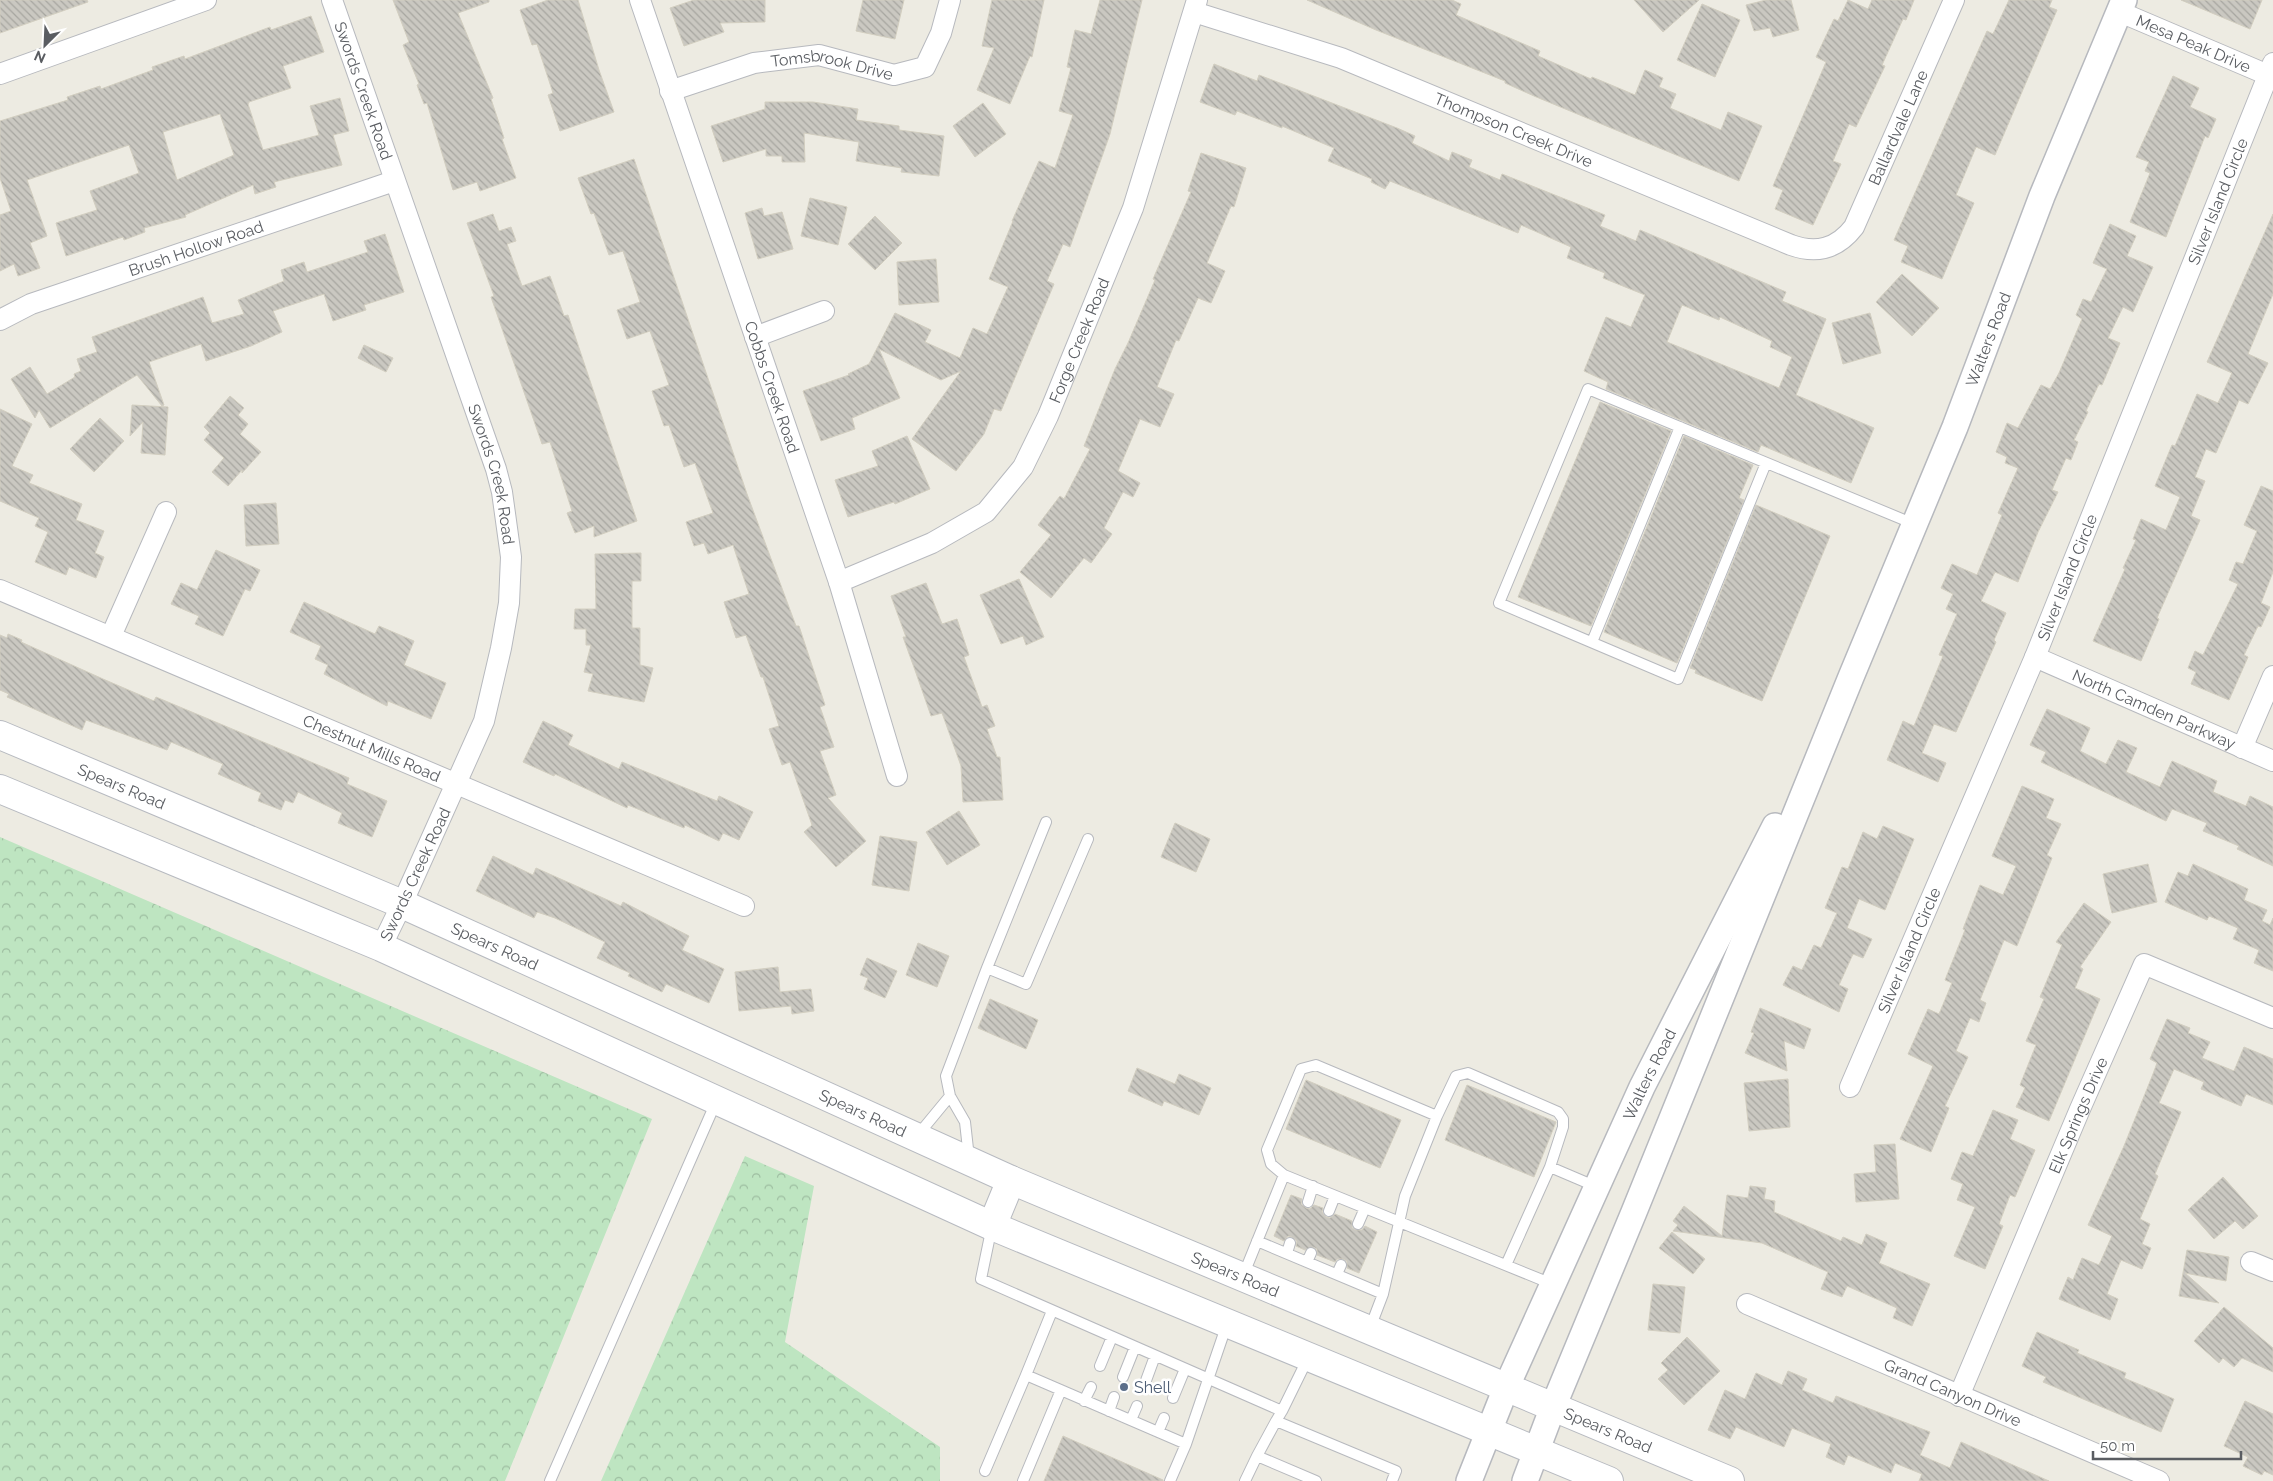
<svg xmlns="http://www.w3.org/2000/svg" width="2273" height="1481" font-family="Raleway,sans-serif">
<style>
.forest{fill:url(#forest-crowns)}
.building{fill:url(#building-back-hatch);stroke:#d2cec0;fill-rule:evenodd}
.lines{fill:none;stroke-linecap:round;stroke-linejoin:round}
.service-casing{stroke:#b7b9be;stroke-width:12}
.minor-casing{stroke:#b7b9be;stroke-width:22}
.tertiary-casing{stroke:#b7b9be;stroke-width:28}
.secondary-casing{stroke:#b7bac0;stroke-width:30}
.service{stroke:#fff;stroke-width:10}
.minor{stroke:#fff;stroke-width:20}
.tertiary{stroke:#fff;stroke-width:25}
.secondary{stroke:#fff;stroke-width:28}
.service-dot{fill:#5c6f8a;stroke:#fff;stroke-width:2}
.labels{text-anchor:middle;stroke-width:5;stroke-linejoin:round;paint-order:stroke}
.street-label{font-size:16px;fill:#5a5d62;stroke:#fff}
.service-label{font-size:16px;fill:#4e5e75;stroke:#fff;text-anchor:start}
</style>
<defs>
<pattern id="forest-crowns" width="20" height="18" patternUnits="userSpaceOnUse" patternTransform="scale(1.25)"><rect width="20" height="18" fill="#bee5c1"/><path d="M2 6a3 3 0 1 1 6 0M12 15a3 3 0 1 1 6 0" fill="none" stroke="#9dbda0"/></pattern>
<pattern id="building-back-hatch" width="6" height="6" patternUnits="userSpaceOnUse" patternTransform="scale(1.25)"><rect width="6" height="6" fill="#cac8c1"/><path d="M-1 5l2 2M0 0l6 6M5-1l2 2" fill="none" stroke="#a7a6a0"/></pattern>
</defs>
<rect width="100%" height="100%" fill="#edebe2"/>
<!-- forest -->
<path class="forest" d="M0 837 652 1119 505 1481H0Z
M745 1156 814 1186 785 1342 940 1447V1481H601Z"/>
<!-- building -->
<path class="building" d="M0 0H87L88 2 0 33Z
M393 0H489V2L458 13 493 98 491 99 504 138 502 139 516 178 480 191 477 182 453 190 427 103 424 104 417 85 419 84 403 45 409 42Z
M548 0H578L599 70 614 112 560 131 548 95 553 93 537 44 532 45 520 10Z
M694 0H765V22L720 23 724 32 684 46 670 8Z
M863 0H904L895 39 856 31Z
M992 0H1044L1032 57 1030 56 1010 104 977 90 994 48 982 46Z
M1100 0H1142L1110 134 1070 247 1063 244 1047 281 1054 284 1001 411 994 409 984 434 956 471 912 439 961 371 941 380 879 349 900 398 852 418 855 429 821 441 803 391 849 375 848 374 869 364 895 313 931 330 925 342 960 358 973 328 987 334 1008 287 989 279 1013 221H1012L1039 161 1055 168 1073 115 1059 111 1071 68 1067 67 1075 30 1091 34Z
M1307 0H1452L1461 4 1456 15 1540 51 1538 56 1591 79 1592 77 1635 95 1645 70 1663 78 1659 87 1676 94 1670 108 1721 130 1728 112 1762 126 1739 181 1534 96 1505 83V81L1376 30Z
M1634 0H1699L1663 32Z
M1766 0H1791L1799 30 1773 37 1770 28 1754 31 1746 5Z
M1848 0 1868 9 1872 0H1914L1906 20 1903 19 1882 65 1885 66 1856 127 1849 124 1833 161 1841 164 1813 225 1775 209 1783 190 1773 186 1826 62 1816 57 1834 19 1838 21Z
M2009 0H2052L2049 7 2057 10 1995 155 1976 147 1956 195 1974 203 1942 279 1901 262 1908 246 1894 240 1987 31 1993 34Z
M2181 0H2262L2250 29Z
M1702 4 1740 20 1715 77 1677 60Z
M311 16 324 52 283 66 291 88 249 102 248 104 263 150 319 135 310 106 340 98 349 131 333 135 342 165 274 182 276 187 255 194 253 185 185 215 186 217 144 228 145 232 124 240 123 237 66 256 56 223 97 210 90 191 139 173 129 145 27 180 47 236 30 243 40 268 18 276 14 264 0 271V215L11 211 0 178V121L68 100 67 97 100 86 101 89 153 70 152 67 184 56 185 59 270 27 271 30ZM220 114 234 155 177 180 163 132Z
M1214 64 1257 81 1259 75 1397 128 1415 136 1412 143 1449 161 1452 152 1472 160 1469 167 1500 180 1502 174 1605 215 1600 226 1636 241 1640 230 1786 292 1782 301 1826 319 1796 395 1874 428 1851 483 1761 445 1758 452 1606 389 1608 382 1584 371 1606 317 1631 327 1645 295 1603 278 1605 273 1567 258 1571 247 1521 225 1518 233 1390 181 1385 189 1371 182 1372 179 1328 161 1334 148 1282 126V128L1237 111 1235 115 1200 102ZM1682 305 1719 320 1720 317 1772 341 1770 347 1792 357 1779 388 1667 342Z
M2173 76 2199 88 2190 107 2216 119 2208 138 2205 136 2166 237 2130 222 2150 173 2145 171 2149 162 2136 157Z
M765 102H813L858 109 856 120 899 126V130L944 136 939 176 901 172 902 168 856 161 859 142 804 133 805 162H782V156H766V149L723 162 711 126 765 109Z
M983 103 1006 134 975 157 953 126Z
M1201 153 1246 168 1234 207 1231 206 1207 263 1225 271 1211 303 1198 298 1179 341 1176 340 1157 387 1174 394 1160 427 1140 419 1118 471 1140 483 1133 497 1123 492 1104 528 1112 534 1091 563 1084 558 1051 598 1020 572 1051 535 1038 525 1060 496 1064 499 1090 449 1084 446 1115 369 1128 343 1155 280 1153 279 1191 192 1188 191Z
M634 159 747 494 796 626H799L825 705 820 707 834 747 820 751 836 795 828 798 866 841 836 867 804 832 812 825 790 762 782 765 769 729 779 726 763 677H761L746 635 736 638 724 602 749 594 733 545 708 554 704 543 694 546 686 522 713 513 695 463 684 467 669 425 664 426 652 391 669 385 650 331 627 339 617 310 640 302 623 251 609 255 594 213 591 214 578 178Z
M810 198 847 207 838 245 801 236Z
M762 208 764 216 782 212 793 249 758 259 745 213Z
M493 214 499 231 511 227 516 241 507 244 522 286 550 276 564 316 568 315 637 521 594 537V526L575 533 567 513 572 511 550 442 542 444 491 297 494 296 467 223Z
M2273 214V294L2248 354 2268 363 2248 404 2239 400 2216 453 2206 449 2195 477 2205 481 2191 516 2200 520 2157 618 2159 619 2141 661 2093 641 2125 569 2123 568 2136 540 2133 539 2141 519 2166 530 2180 497 2155 486 2172 445 2175 446 2197 394 2218 403 2232 373 2207 362Z
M875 216 902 243 875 270 848 244Z
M2110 224 2136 236 2127 256 2153 267 2133 312 2123 307 2108 338 2120 343 2102 385 2099 384 2086 411 2088 412 2074 440 2078 442 2071 460 2066 458 2052 490 2058 492 2038 532 2018 582 1995 572 1981 601 2006 613 1994 640 1996 642 1956 732 1934 724 1922 753 1946 763 1938 782 1887 760 1903 721 1914 726 1943 656 1939 655 1957 614 1946 609 1953 594 1941 588 1952 564 1977 575 2002 515 1998 513 2018 468 2005 463 2007 457 1996 452 2007 423 2018 428 2041 385 2050 389 2059 373 2082 319 2076 315 2083 299 2091 302 2107 269 2093 263Z
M385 234 404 292 364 305 366 310 333 321 324 294 273 311 282 332 251 346 206 361 201 344 149 362 164 405 162 406 137 375 50 428 39 410 35 418 11 379 30 367 47 394 75 377 74 374 81 371 77 359 97 352 92 337 203 297 212 323 244 314 238 300 284 281 281 270 304 262 307 272 368 252 364 241Z
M936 259 939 302 899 305 897 262Z
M1902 274 1939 308 1912 336 1876 302Z
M1870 313 1881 353 1843 364 1832 323Z
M364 345 393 358 386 372 358 358Z
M230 396 244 408 238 415 248 424 240 434 261 452 242 473V470L228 486 212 472 224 458 204 440 210 433 204 427Z
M1600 402 1671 431 1591 626 1518 597Z
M132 405 168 407 165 455 141 453 143 422 130 436Z
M0 409 32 424 12 466 33 475 29 483 82 504 76 520 104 531 95 553 104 557 96 578 69 567 66 575 35 562 48 532 35 526 39 518 0 501Z
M100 418 124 441 94 472 70 449Z
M907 436 930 489 895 504 894 502 848 517 835 480 878 466 872 451Z
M1684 436 1753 465 1739 498 1744 500 1677 663 1604 632Z
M2261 486 2273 491V572L2261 603 2270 607 2261 627 2258 626 2244 655 2248 657 2229 700 2191 684 2196 672 2188 668 2195 651 2203 655 2238 584 2229 580 2236 562 2243 564 2257 531 2244 525Z
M276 503 279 544 246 546 244 505Z
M1756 505 1830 536 1762 701 1695 673 1696 670 1690 668Z
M216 550 260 570 250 591 245 589 223 636 195 624 199 616 171 604 181 583 197 590Z
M641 553V581H632V628H640V665L653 668 644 702 588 691 593 674 584 672 591 645H586V629H574L575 609H596L595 554Z
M1019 579 1044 637 1026 645 1023 636 1001 644 980 595Z
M926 583 942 624 957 619 969 655 964 657 982 707 987 705 995 726 987 729 997 757H1000L1003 800 963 802 961 766 942 713 931 716 916 673 903 637H906L891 596Z
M304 602 375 634 379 626 414 641 404 665 446 683 431 719 388 701 387 706 324 674 328 665 315 659 321 646 290 632Z
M8 634 22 640 21 642 103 679 154 701 156 697 349 778 347 784 387 801 372 837 338 823 342 813 298 792 293 803 285 800 281 810 258 801 261 793 218 774 223 764 171 742 167 750 86 720 82 730 7 697 9 694 0 690V635L7 638Z
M2047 709 2090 728 2080 751 2106 764 2118 740 2137 748 2126 772 2160 787 2172 761 2217 781 2213 792 2246 806 2250 796 2273 807V866L2237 849 2239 846 2203 831 2207 823 2172 809 2166 821 2041 762 2046 752 2030 745Z
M543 721 573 735 568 745 619 769 622 762 717 801 719 796 753 812 739 840 723 833 719 841 685 825 684 828 628 805 627 808 555 774 554 776 523 762Z
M2022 786 2054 799 2046 818 2061 824 2047 855 2052 858 2017 946 2004 940 1980 1000 1986 1003 1979 1022 1970 1018 1956 1051 1968 1057 1945 1106 1949 1108 1931 1152 1900 1139 1933 1066 1908 1054 1928 1009 1939 1014 1952 983 1945 980 1965 930 1963 929 1980 885 2003 895 2016 866 1992 856Z
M959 811 980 845 947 865 926 832Z
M1175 823 1210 839 1196 872 1161 857Z
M1883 826 1914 839 1885 910 1859 899 1847 928 1872 939 1863 958 1853 954 1839 985 1848 989 1839 1012 1783 985 1793 966 1802 970 1814 945 1821 948 1837 913 1825 908 1842 867 1848 869 1863 832 1877 839Z
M880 836 917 842 909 891 872 885Z
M493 856 533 875 536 868 621 906 623 902 689 936 682 950 724 969 709 1003 666 984 662 992 628 976 630 973 597 958 605 942 555 918 537 912 534 918 476 891Z
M2148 864 2157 902 2112 913 2103 874Z
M2193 864 2248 889 2244 900 2267 910 2262 921 2270 925 2273 918V971L2254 963 2259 950 2233 939 2238 928 2209 916 2207 920 2165 902 2178 872 2188 876Z
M2084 903 2111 922 2080 967 2083 969 2075 988 2100 999 2049 1121 2016 1107 2025 1088 2020 1085 2036 1045 2026 1041 2044 999 2040 997 2062 945 2056 942Z
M918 943 949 956 937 987 906 975Z
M867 958 897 971 885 998 864 989 868 978 860 975Z
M778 967 780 992 811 989 814 1011 792 1014 791 1006 739 1011 735 972Z
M990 999 1038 1020 1026 1049 978 1028Z
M1760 1008 1811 1029 1804 1049 1784 1041 1787 1071 1745 1053 1754 1033 1751 1032Z
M2167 1019 2190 1028 2188 1033 2210 1042 2202 1058 2234 1071 2244 1047 2273 1059V1105L2246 1094 2241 1106 2201 1089 2204 1082 2174 1069 2159 1103 2181 1112 2155 1174 2158 1176 2140 1219 2150 1224 2142 1244 2151 1248 2142 1269 2121 1260 2107 1294 2118 1299 2110 1320 2059 1299 2068 1277 2073 1280 2082 1258 2099 1265 2112 1236 2088 1225 2124 1146 2153 1074 2157 1063 2150 1059Z
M1137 1068 1175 1084 1179 1074 1211 1088 1199 1115 1164 1101 1162 1106 1128 1091Z
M1788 1079 1790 1127 1749 1131 1744 1083Z
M1306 1080 1401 1120 1380 1168 1286 1129Z
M1467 1085 1556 1122 1534 1177 1445 1140Z
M1993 1110 2018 1120 2010 1139 2035 1150 2015 1197 2010 1195 1999 1224 2003 1226 1985 1269 1954 1256 1975 1207 1957 1200 1963 1184 1951 1179 1962 1152 1973 1156Z
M1895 1144 1899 1199 1856 1202 1854 1174 1876 1172 1874 1145Z
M2223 1177 2258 1216 2243 1229 2235 1221 2214 1239 2188 1210Z
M1750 1186 1766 1188 1764 1199 1775 1201 1774 1212 1841 1241 1843 1237 1862 1245 1866 1234 1887 1243 1879 1263 1930 1284 1912 1326 1893 1318 1897 1308 1847 1286 1842 1297 1821 1289 1828 1272 1762 1243 1673 1231 1678 1225 1673 1221 1684 1206 1722 1236 1727 1195 1748 1198Z
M1291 1195 1302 1199 1301 1204 1306 1208 1310 1209 1314 1205 1323 1208 1322 1212 1326 1217 1330 1218 1335 1214 1352 1221V1228L1356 1230H1362L1365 1226 1377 1232 1359 1273 1347 1268V1261L1343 1259H1337L1335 1262 1317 1255V1249L1313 1247 1305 1250 1296 1246 1297 1241 1292 1237 1288 1236 1284 1241 1274 1236Z
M1672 1232 1705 1259 1693 1274 1659 1248Z
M2187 1250 2229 1257 2226 1281 2185 1273 2219 1303 2179 1296Z
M1653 1284 1685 1287 1680 1333 1648 1330Z
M2224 1307 2273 1348V1372L2242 1358 2234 1367 2223 1358 2219 1363 2194 1341Z
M2037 1332 2079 1350 2077 1353 2126 1373 2124 1378 2174 1399 2161 1432 2043 1382 2046 1377 2022 1366Z
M1687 1337 1720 1371 1684 1405 1658 1379 1668 1370 1661 1363Z
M1788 1371 1807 1379 1802 1390 1833 1403 1836 1396 1930 1432 1920 1455 1950 1468 1961 1442 2049 1481H1919L1922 1474 1895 1463 1891 1473 1848 1455 1844 1465 1826 1457 1831 1444 1792 1428 1784 1447 1736 1427 1730 1439 1708 1430 1725 1390 1745 1399 1756 1373 1782 1385Z
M2245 1401 2273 1414V1475L2264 1471 2262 1475 2243 1466 2248 1457 2224 1446Z
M1063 1436 1163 1480V1481H1044Z"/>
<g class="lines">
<defs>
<path id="service" d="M1766 463 1678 679 1499 603 1588 389 1914 524
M1592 642 1680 427
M987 968 1026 984 1088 839
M917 1136 950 1096
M969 1158 965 1122 950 1096 946 1076 987 968 1046 822
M1308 1202 1313 1186
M1329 1211 1335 1196
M1358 1224 1365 1208
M992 1226 981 1279 1282 1411 1308 1358
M1257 1241 1383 1294
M1287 1253 1290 1243
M1307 1262 1311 1253
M1506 1265 1550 1167
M1337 1274 1341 1265
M1243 1276 1284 1175
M1552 1284 1284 1175 1271 1164 1267 1150 1301 1069 1316 1065 1437 1116 1456 1076 1468 1073 1558 1112 1563 1119V1127L1550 1167 1597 1187
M1052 1311 1026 1375 1186 1444 1227 1324
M1370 1328 1383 1294 1405 1196 1437 1116
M1100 1366 1112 1337
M1123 1377 1135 1347
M1144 1386 1155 1356
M1173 1398 1185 1369
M1084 1401 1091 1387
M1109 1411 1114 1397
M1282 1411 1276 1421 1396 1471 1392 1481
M1131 1420 1137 1406
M1276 1421 1257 1456 1316 1481
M1158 1432 1164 1418
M985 1471 1026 1375
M550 1481 716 1102
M1023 1481 1061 1390
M1170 1481 1186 1444
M1245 1481 1257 1456"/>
<g id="minor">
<path id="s1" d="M332 0 496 469 502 492 511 557 509 603 501 648 484 721 402 904 381 947"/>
<path id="s2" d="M640 0 839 582 897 776"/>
<path id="s3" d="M1194 12 1341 58 1791 245C1816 254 1837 249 1854 227L1954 0"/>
<path id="s4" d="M2120 12 2268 75"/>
<path d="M0 74 206 0"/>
<path id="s5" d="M670 91 754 63 819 55 894 75 925 67 941 33 950 0"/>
<path id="s6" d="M0 320 31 304 394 181"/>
<path d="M755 337 824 311"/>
<path id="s7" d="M839 582 932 543 986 512 1023 467 1048 416 1133 208 1197 0"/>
<path id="s8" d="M0 590 744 906"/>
<path d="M111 636 166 512"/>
<path id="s9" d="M2035 657 2273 761"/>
<path d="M2242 748 2273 676"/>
<path id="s10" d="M1850 1087 2035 657 2273 63"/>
<path d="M2251 1262 2273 1271"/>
<path id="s11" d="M1747 1304 2159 1481"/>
<path id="s12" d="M1959 1396 2080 1109 2144 964 2273 1018"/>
</g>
<g id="tertiary">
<path id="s13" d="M1469 1481 1506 1388 1642 1087 1775 826"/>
<path id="s14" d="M1525 1481 1553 1407 1634 1212 1851 677 1955 427 2042 196 2124 0"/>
</g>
<g id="secondary">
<path id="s15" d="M0 735 402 904 1011 1180 1730 1481"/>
<path d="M0 789 381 947 992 1226 1609 1481"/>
<path d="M992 1226 1011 1180"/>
</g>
</defs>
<!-- service casing -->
<use href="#service" class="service-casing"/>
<!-- minor casing -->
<use href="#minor" class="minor-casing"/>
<!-- tertiary casing -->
<use href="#tertiary" class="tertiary-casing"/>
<!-- secondary casing -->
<use href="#secondary" class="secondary-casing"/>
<!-- service -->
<use href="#service" class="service"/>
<!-- minor -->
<use href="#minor" class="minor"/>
<!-- tertiary -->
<use href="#tertiary" class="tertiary"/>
<!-- secondary -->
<use href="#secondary" class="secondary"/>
</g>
<!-- markers -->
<circle class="service-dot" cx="1124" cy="1387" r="5"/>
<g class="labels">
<!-- street labels -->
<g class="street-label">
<text dy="6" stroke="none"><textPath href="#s4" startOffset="80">Mesa Peak Drive</textPath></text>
<text dy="6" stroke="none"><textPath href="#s5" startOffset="168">Tomsbrook Drive</textPath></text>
<text dy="6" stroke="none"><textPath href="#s1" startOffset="96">Swords Creek Road</textPath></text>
<text dy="6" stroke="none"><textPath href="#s3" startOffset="821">Ballardvale Lane</textPath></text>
<text dy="6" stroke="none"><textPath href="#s3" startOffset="341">Thompson Creek Drive</textPath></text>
<text dy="6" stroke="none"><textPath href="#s10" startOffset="959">Silver Island Circle</textPath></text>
<text dy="6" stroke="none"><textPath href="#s6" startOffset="209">Brush Hollow Road</textPath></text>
<text dy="6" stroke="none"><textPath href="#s14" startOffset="1232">Walters Road</textPath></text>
<text dy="6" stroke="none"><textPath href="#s7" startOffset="360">Forge Creek Road</textPath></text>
<text dy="6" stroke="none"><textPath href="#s2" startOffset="409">Cobbs Creek Road</textPath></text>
<text dy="6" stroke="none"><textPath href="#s1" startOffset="501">Swords Creek Road</textPath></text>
<text dy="6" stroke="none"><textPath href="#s10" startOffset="554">Silver Island Circle</textPath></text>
<text dy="6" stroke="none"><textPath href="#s9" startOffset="130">North Camden Parkway</textPath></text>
<text dy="6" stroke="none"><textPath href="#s8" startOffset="404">Chestnut Mills Road</textPath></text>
<text dy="6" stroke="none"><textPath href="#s15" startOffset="132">Spears Road</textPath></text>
<text transform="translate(415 874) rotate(-65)" y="6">Swords Creek Road</text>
<text dy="6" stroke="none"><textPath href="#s15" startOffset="538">Spears Road</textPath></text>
<text dy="6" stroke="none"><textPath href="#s10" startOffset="149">Silver Island Circle</textPath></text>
<text dy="6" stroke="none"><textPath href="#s13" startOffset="445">Walters Road</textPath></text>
<text dy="6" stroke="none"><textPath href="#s15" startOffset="942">Spears Road</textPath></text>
<text dy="6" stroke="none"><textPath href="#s12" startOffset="305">Elk Springs Drive</textPath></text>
<text dy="6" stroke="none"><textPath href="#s15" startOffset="1348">Spears Road</textPath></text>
<text dy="6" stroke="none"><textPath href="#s11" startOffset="224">Grand Canyon Drive</textPath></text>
<text dy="6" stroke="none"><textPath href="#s15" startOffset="1752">Spears Road</textPath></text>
</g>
<!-- service labels -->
<g class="service-label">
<text x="1134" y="1393">Shell</text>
</g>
</g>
<!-- north arrow -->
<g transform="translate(45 45) rotate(204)" stroke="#ffffff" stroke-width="4" paint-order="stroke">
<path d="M0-4L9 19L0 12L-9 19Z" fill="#5a5d62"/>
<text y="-8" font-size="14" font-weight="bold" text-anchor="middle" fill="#5a5d62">N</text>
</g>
<!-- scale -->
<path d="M2093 1451v8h148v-8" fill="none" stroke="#5a5d62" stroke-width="2.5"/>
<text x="2100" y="1451" font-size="15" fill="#5a5d62" stroke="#ffffff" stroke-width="4" paint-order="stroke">50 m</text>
</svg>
